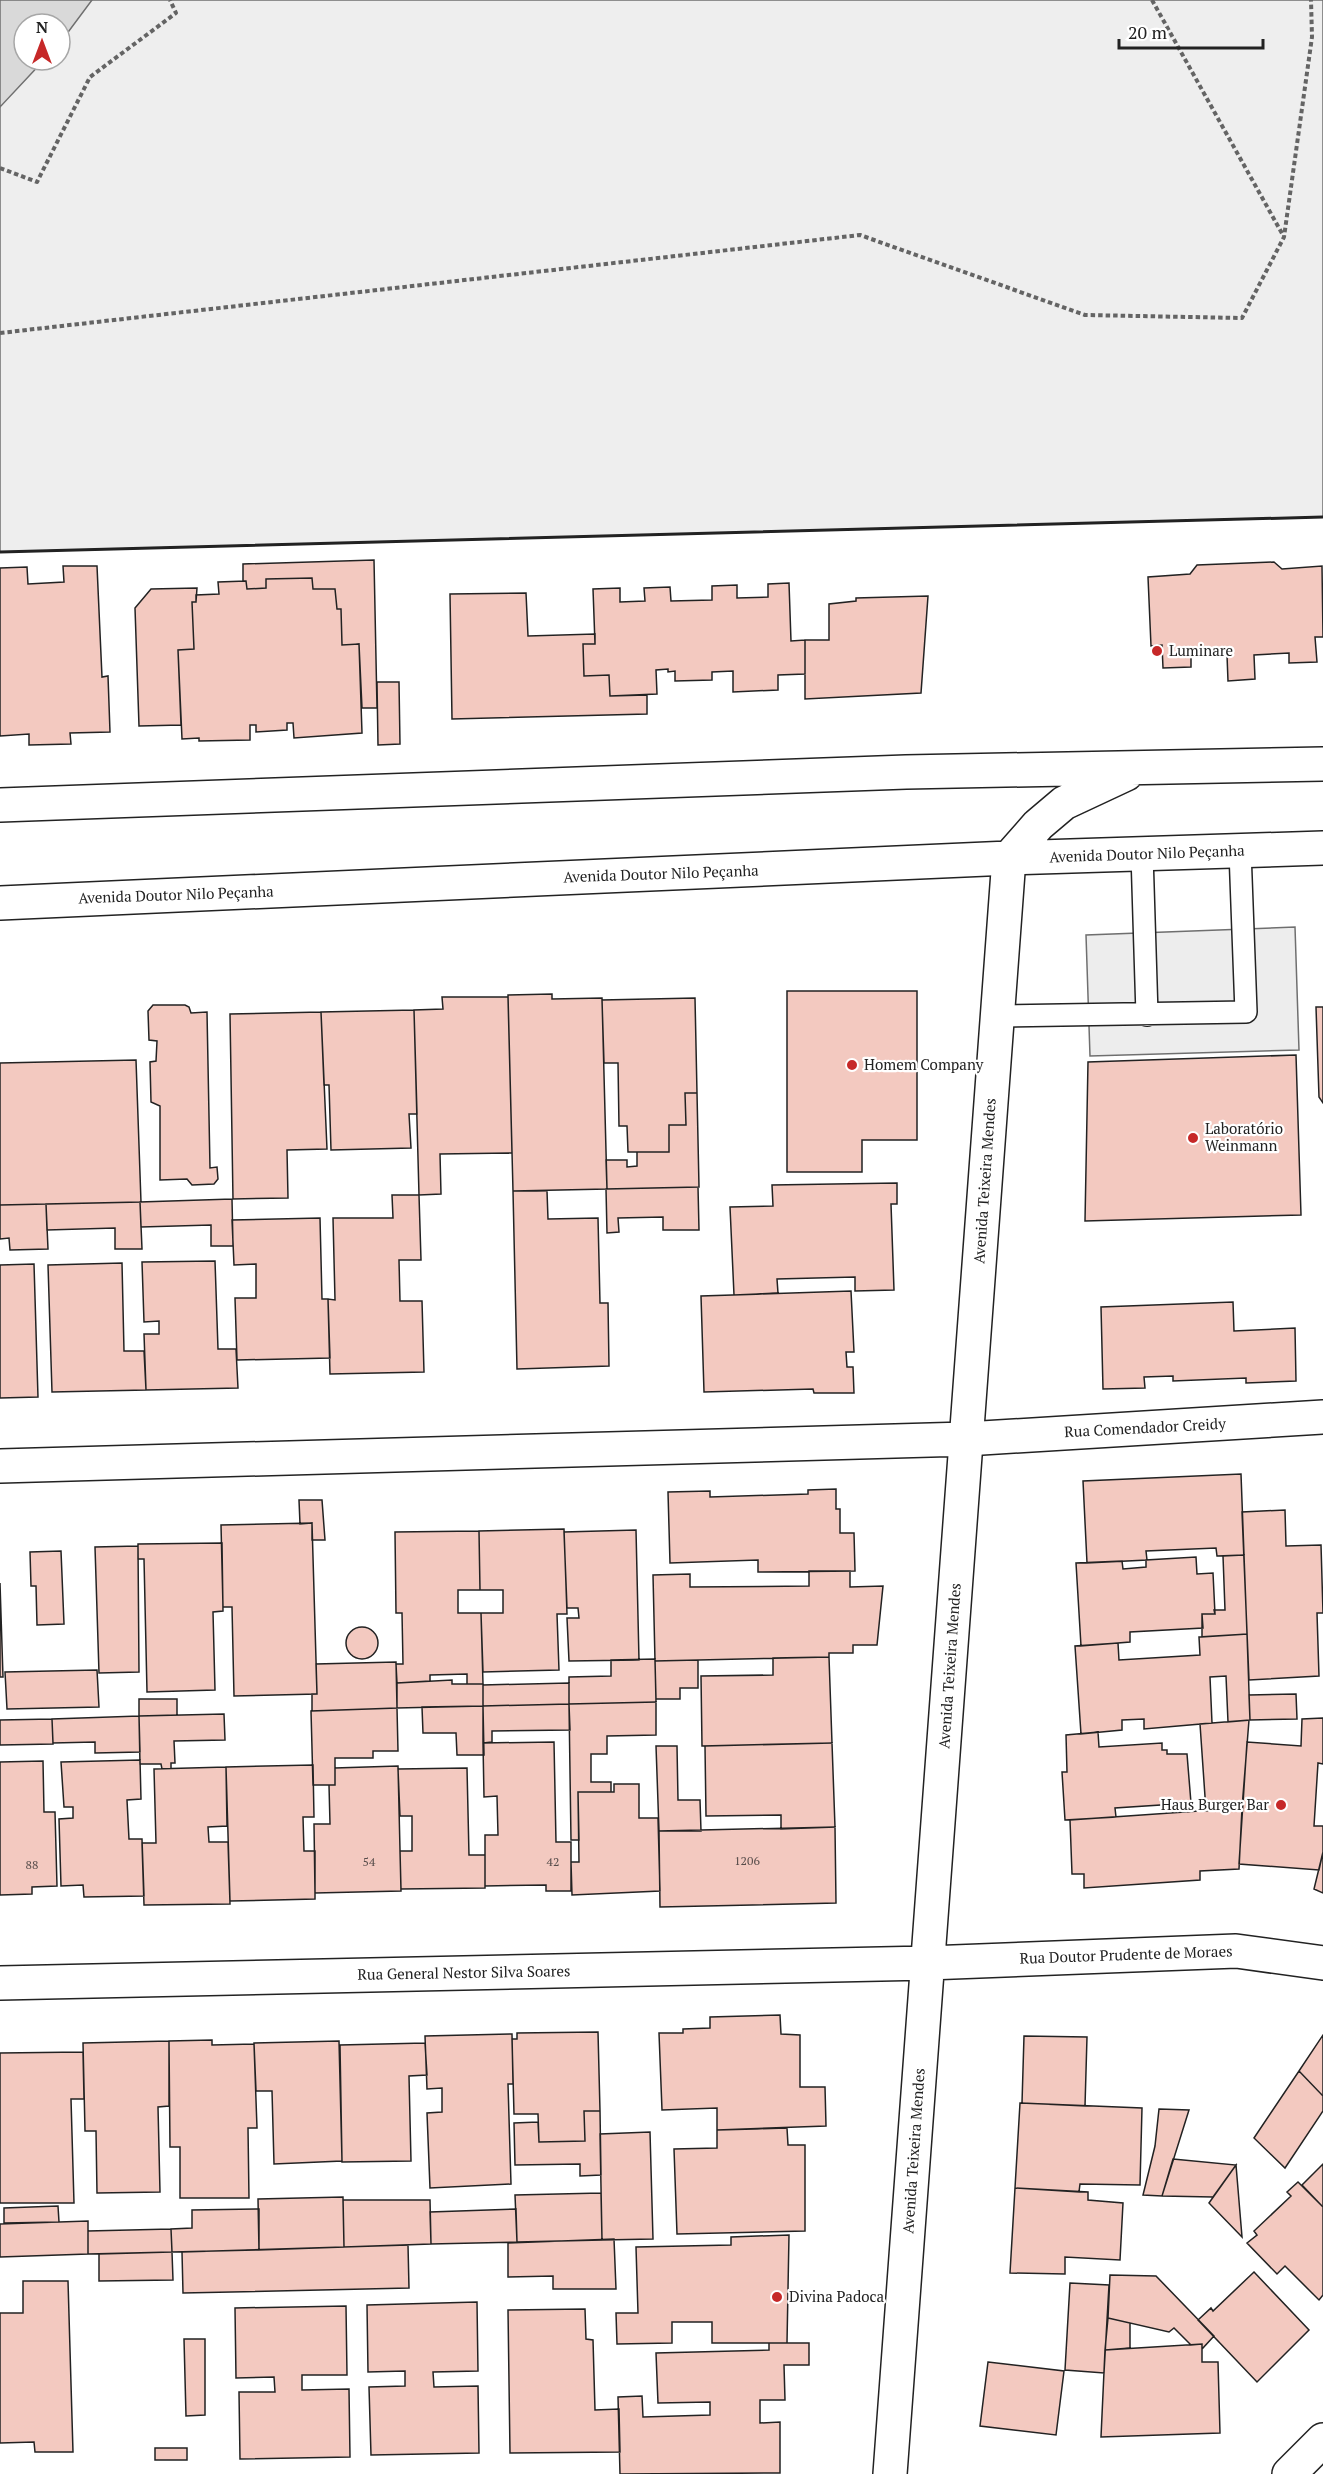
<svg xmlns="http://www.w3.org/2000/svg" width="1323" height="2474" font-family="'PT Serif',serif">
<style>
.green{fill:#eee;stroke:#6f6f6f;stroke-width:1.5;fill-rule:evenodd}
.parking{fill:#ededed;stroke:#6f6f6f;stroke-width:1.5}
.water{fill:#d9d9d9;stroke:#6f6f6f;stroke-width:1.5}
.building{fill:#f3c9c0;stroke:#222;stroke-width:1.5}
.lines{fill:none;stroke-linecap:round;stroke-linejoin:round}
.service-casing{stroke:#222;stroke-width:24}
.minor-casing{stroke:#222;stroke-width:36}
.tertiary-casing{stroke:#222;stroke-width:36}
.secondary-casing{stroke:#222;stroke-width:36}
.path{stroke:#646464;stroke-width:4;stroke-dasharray:4.5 3;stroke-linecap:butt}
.service{stroke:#fff;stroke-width:21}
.minor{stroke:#fff;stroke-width:33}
.tertiary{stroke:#fff;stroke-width:33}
.secondary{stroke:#fff;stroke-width:33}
.wall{stroke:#222;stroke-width:3}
.poi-dot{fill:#c62828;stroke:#fff;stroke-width:2}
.labels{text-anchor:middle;stroke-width:4.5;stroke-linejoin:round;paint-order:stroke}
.number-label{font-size:12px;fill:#564c4a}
.poi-label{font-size:15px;fill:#222;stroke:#fff;text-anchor:start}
.street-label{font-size:15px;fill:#222;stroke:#fff}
</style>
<rect width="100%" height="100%" fill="#fff"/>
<!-- green -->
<path class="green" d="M0 0H1323V517L0 552ZM24 24H60V60H24Z"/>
<!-- parking -->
<path class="parking" d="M1295 927 1299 1050 1090 1056 1086 935Z"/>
<!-- water -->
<path class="water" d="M0 0H92L60 43V24H24V60H44L0 107Z"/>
<!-- building -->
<path class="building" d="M374 560 377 708H362L359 644 342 645 341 609H337L335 589H313L312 578 266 579V588L247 589 246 581H243V564Z
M1274 562 1282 569 1322 566 1323 637H1315L1317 662 1289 663V653L1254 655 1255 679 1228 681 1227 655 1191 657V667L1163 668 1162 645 1151 646 1148 577 1190 574 1197 565Z
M63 566H97L102 677 108 676 110 732 70 733 71 744 29 745V734L0 736V568L27 567 28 584 64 582Z
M312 578 313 589H335L337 609H341L342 645 359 644 362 733 294 738 293 723H287V730L256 732V725H250V740L199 741V738L182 739 178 650 194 649 192 602H196V595L219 594 218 582 246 581 247 589 266 588V579Z
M789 583 791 641 805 640V674L778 675V690L733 692V671L712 672V680L675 681V671L668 672V669L656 670 657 694 610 696 609 675 584 676 583 644H595L593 589 620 588V602L645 601 644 588 670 587 671 601 712 600V586L737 585V598L768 597V584Z
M197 588 196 602H192L194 649 178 650 181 725 139 726 135 608 151 589Z
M526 593 528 636 595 634V644H583L584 676 609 675 610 696 647 695V714L452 719 450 594Z
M928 596 921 693 805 699V640H829V604L856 601V598Z
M377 682H399L400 744 378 745Z
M787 991H917V1140H862V1172H787Z
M552 994V999L602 998 607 1189 513 1191 508 995Z
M442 997H508L512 1153 440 1154 441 1194 419 1195 414 1010 443 1009Z
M695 998 697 1093H685L686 1125H669V1152H628L627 1126H619L618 1063H604L602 1000Z
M153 1005H185L189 1007 191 1013 207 1012 210 1168 217 1167 218 1179 214 1184 192 1185 187 1179 160 1180V1106L151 1102 150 1062 156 1061 157 1041 149 1040 148 1011Z
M1316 1007H1323V1103L1319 1097Z
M414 1010 417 1114H409L411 1148 331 1150 329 1085H324L321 1012Z
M321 1012 327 1149 287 1150 288 1198 233 1199 230 1014Z
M1296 1055 1301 1215 1085 1221 1088 1062Z
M136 1060 141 1202 0 1205V1063Z
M685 1093H697L699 1187 607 1189 606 1160H627V1167L637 1166V1152H669V1125H686Z
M897 1183V1204H891L894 1290 855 1291V1277L777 1279 778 1293 734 1295 730 1207 773 1206 772 1185Z
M698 1187 699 1230H663V1217L618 1218 619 1232 607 1233 606 1189Z
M513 1191H547L548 1219 598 1218 600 1303H608L609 1366 517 1369Z
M392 1195H419L421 1260H399L400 1301H422L424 1372 330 1374 328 1299 335 1300 333 1218H393Z
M232 1199 233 1246H211V1225L141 1227 140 1202Z
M140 1202 142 1249H115V1228L47 1230 46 1204Z
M46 1204 48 1249 10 1250 9 1238 0 1239V1205Z
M320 1218 322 1299H328L330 1358 237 1360 235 1298H256V1264L234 1265 232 1220Z
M215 1261 218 1349H236L238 1388 146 1390 144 1334H159V1321L144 1322 142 1262Z
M122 1263 124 1351H144L146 1390 52 1392 48 1265Z
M34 1264 38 1397 0 1398V1265Z
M851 1291 854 1352H846L847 1367H853L854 1393H814L813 1389 704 1392 701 1296Z
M1233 1302 1234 1331 1295 1328 1296 1381 1246 1383V1378L1173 1381V1376L1144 1377 1145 1388 1103 1389 1101 1307Z
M1241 1474 1244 1555 1217 1556 1216 1548 1146 1551 1147 1560 1087 1563 1083 1481Z
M836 1489V1509H840V1533H854L855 1571 758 1572V1560L670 1563 668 1492 710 1491V1497L808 1494V1490Z
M299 1500H322L325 1540H312V1523L300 1524Z
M1285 1510 1286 1546 1321 1545 1323 1613H1317L1319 1676 1249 1680 1242 1512Z
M312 1523 317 1694 234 1696 232 1607H223L221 1525Z
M564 1529 567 1614H557L559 1670 483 1672 481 1613H503V1590H480L479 1531Z
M636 1530 639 1660 569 1661 567 1618H579L578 1608H567L564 1532Z
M479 1531 480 1590H458V1613H481L483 1684H467V1674L430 1675V1681L397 1683 396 1664H403L402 1613H396L395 1532Z
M222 1543 223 1611 213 1612 215 1690 147 1692 144 1559H138V1544Z
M138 1546 139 1672 99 1673 95 1547Z
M61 1551 64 1624 37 1625 36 1586H31L30 1552Z
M1244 1555 1247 1634 1202 1637V1614H1215L1214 1610H1225L1223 1556Z
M1196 1557 1197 1574 1213 1573 1215 1614H1202L1203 1628 1130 1632V1642L1081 1646 1076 1563 1122 1561 1123 1569 1146 1567V1560Z
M809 1571H850V1587L883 1586 877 1645H853V1653H829V1657L655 1661 653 1575 690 1574V1587L809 1586Z
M0 1583 3 1677H0Z
M346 1643a16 16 0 1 1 32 0a16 16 0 1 1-32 0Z
M1247 1634 1250 1720 1228 1722 1226 1676 1210 1677 1212 1723 1144 1729V1719L1122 1720V1730L1081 1734 1075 1646 1118 1643 1119 1660 1200 1655 1199 1637Z
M829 1657 832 1743 702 1746 701 1676 773 1675V1658Z
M655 1659 656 1702 569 1704V1677L611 1676V1660Z
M698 1660V1688H680V1699H656L655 1661Z
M396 1662 397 1708 312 1711V1694H317L316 1664Z
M97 1670 99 1707 7 1709 5 1672Z
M452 1680V1684H483V1706L397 1708V1683Z
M569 1683V1704L483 1706V1685Z
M1296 1694 1297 1719 1250 1720 1249 1695Z
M139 1699H177V1715L139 1716Z
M656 1702V1735L607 1736V1754H591V1782H611V1792H578L579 1840H571L569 1704Z
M569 1704 570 1730 492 1731V1742L483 1743V1706Z
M483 1706 484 1755H457L456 1733H423L422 1707Z
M397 1708 398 1751H373V1758H335V1785H313L311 1711Z
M224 1714 225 1740 174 1741 175 1763H171V1769H162L161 1764H140L139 1716Z
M139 1716 140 1752 95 1753V1742L53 1743 52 1719Z
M1323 1718V1764L1318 1763 1314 1826H1323V1852L1319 1870 1239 1864 1247 1742 1301 1746 1302 1719Z
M52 1719 53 1744 0 1745V1720Z
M1249 1720 1242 1808 1206 1811 1200 1724Z
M1098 1732 1099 1747 1162 1743V1750H1167V1754H1187L1191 1803 1115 1808 1116 1817 1065 1820 1062 1772H1067L1066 1735Z
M554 1742 556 1842H571V1891H546V1885L485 1886V1835H498L497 1796 484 1797 483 1743Z
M832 1743 835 1827 781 1829V1815L706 1816 705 1746Z
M656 1746H677L678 1800H700L701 1831H659Z
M140 1760 141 1799 127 1800 129 1839H142L144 1896 84 1897 83 1885 61 1886 59 1819 73 1818V1807H64L61 1762Z
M43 1761 44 1812H55L57 1886 32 1887V1894L0 1895V1762Z
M313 1765 314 1817H303L304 1851H315V1899L230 1901 226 1767Z
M398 1766 401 1891 315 1893 314 1824H330L329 1785H335V1768Z
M226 1767 227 1826 208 1827 209 1842H228L230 1904 144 1905 142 1843H156L154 1769Z
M467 1768 469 1855H485V1888L401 1889 400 1851H412V1816H400L398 1769Z
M614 1784H639V1818H658L660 1891 572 1895 571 1862H579L578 1792H614Z
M1242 1808 1239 1869 1200 1871V1880L1084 1888V1874H1072L1070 1820Z
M835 1827 836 1903 660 1907 659 1831Z
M1323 1852V1893L1314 1889Z
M780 2015 781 2034 800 2035V2087H825L826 2126 717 2130V2108L662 2110 659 2033H683V2029L710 2028V2017Z
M598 2032 600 2111H584L585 2141 539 2142 538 2114H514L512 2039H517V2033Z
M512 2034 513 2084H508L511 2184 430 2188 427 2113 442 2112V2088L427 2089 425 2036Z
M1323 2035V2096L1299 2071Z
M1024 2036 1087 2037 1085 2106 1022 2103Z
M212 2040V2045L254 2044 257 2128H248L249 2198H180V2147H170L169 2041Z
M169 2041V2106L158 2107 160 2192 97 2193 96 2131H85L83 2043Z
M339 2041 342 2161 274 2164 272 2091H256L254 2043Z
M425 2043 427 2075 409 2076 411 2161 342 2162 340 2045Z
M83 2052 84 2099H71L74 2203H0V2053Z
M1299 2071 1323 2096V2111L1285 2168 1254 2138Z
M1020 2103 1142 2108 1140 2185 1080 2184 1079 2192 1015 2188Z
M1159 2109 1189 2110 1162 2196 1143 2195 1155 2146Z
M584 2111H600L601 2175 580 2176V2164L515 2165 514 2123 538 2122 539 2142 585 2141Z
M787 2128 788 2145H805V2231L677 2234 674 2149 717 2148V2130Z
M650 2132 653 2239 602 2240 600 2134Z
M1173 2159 1236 2165 1213 2197 1162 2196Z
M1323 2164V2207L1302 2185Z
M1236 2165 1242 2237 1209 2203Z
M1298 2182 1323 2207V2295L1319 2300 1285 2266 1277 2274 1247 2243 1257 2235 1254 2231 1291 2196 1287 2192Z
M1015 2188 1088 2192V2200L1123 2203 1120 2260 1065 2257V2274L1010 2273Z
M601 2193 602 2240 517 2242 515 2195Z
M343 2197 344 2247 259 2250 258 2199Z
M343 2200H430L431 2244 344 2247Z
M58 2206 59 2222 4 2223V2208Z
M259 2209V2250L172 2252 171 2229 192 2228V2210Z
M516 2209 517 2242 431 2244 430 2212Z
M88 2221V2254L0 2257V2224Z
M171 2229 172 2252 88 2254V2231Z
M789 2235 787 2343H712V2322H672V2343L617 2344 616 2313H638L636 2247 731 2245V2237Z
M614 2239 616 2289H553V2276L508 2277V2243Z
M408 2245 409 2288 183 2293 182 2252Z
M172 2252 173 2280 99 2281V2254Z
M1254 2272 1309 2330 1257 2382 1198 2320 1211 2308 1213 2311Z
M1110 2275 1156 2276 1214 2336 1202 2349V2344L1191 2345 1174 2328 1169 2332 1108 2318Z
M23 2281H68L73 2452H35L34 2442 0 2443V2313H23Z
M1070 2283 1109 2285 1104 2373 1065 2370Z
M477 2302 478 2371 433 2372 434 2387 478 2386 479 2453 371 2455 369 2387 405 2386V2371L368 2372 367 2305Z
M346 2306 347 2375H302V2390L349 2389 350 2457 240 2459 239 2392H275L274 2377 236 2378 235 2308Z
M585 2309 586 2339 593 2340 595 2410 619 2409 620 2452 510 2453 508 2310Z
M1108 2318 1130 2323V2348L1105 2350Z
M184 2339H205V2415L186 2416Z
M769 2343H809V2365H784L785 2400H760V2423L780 2422V2473L620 2474 618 2397 642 2396 643 2417 710 2415V2402L658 2403 656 2353 769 2350Z
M1202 2344V2362H1218L1220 2433 1101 2437 1105 2350Z
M988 2362 1064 2371 1056 2435 980 2426Z
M155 2448H187V2460H155Z"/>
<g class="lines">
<defs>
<path id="service" d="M1142 854 1147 1015
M998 1016 1246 1012 1240 851"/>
<path id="minor" d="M966 1439 1323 1417"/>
<path id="tertiary" d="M0 1466 966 1439
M0 1983 928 1963 1236 1951 1323 1963
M890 2474 1009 858"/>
<path id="secondary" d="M0 805 906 772 1323 764
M1009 858 1038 825 1064 803 1126 774
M0 903 1009 858 1323 848
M1289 2474 1323 2440"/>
</defs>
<!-- service casing -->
<use href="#service" class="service-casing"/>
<!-- minor casing -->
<use href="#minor" class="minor-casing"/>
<!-- tertiary casing -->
<use href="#tertiary" class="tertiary-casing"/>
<!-- secondary casing -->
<use href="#secondary" class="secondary-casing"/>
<!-- path -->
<path class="path" d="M1152 0 1284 237
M0 168 37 182 90 77 176 13 170 0
M0 333 860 235 1085 315 1242 318 1284 237 1312 37 1311 0"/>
<!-- service -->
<use href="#service" class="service"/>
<!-- minor -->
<use href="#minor" class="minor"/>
<!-- tertiary -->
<use href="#tertiary" class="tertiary"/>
<!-- secondary -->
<use href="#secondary" class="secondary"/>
<!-- wall -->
<path class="wall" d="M0 552 1323 517"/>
</g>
<!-- markers -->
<g class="poi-dot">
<circle cx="1157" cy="651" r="6"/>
<circle cx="852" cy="1065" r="6"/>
<circle cx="1193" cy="1138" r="6"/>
<circle cx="1281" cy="1805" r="6"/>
<circle cx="777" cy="2297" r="6"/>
</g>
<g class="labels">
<!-- number labels -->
<g class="number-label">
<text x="747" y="1865">1206</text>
<text x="369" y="1866">54</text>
<text x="553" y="1866">42</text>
<text x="32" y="1869">88</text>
</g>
<!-- poi labels -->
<g class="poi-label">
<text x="1169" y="656">Luminare</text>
<text x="864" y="1070">Homem Company</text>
<text x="1205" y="1134">Laboratório<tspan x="1205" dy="17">Weinmann</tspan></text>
<text x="1269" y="1810" text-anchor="end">Haus Burger Bar</text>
<text x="789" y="2302">Divina Padoca</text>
</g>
<!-- street labels -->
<g class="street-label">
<text transform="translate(1147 854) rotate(-2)" y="5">Avenida Doutor Nilo Peçanha</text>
<text transform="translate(661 874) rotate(-2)" y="5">Avenida Doutor Nilo Peçanha</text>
<text transform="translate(176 895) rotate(-2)" y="5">Avenida Doutor Nilo Peçanha</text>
<text transform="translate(985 1181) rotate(-86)" y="5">Avenida Teixeira Mendes</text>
<text transform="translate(1145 1428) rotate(-3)" y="5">Rua Comendador Creidy</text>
<text transform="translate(950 1666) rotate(-86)" y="5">Avenida Teixeira Mendes</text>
<text transform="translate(1126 1955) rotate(-2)" y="5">Rua Doutor Prudente de Moraes</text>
<text transform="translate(464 1973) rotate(-1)" y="5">Rua General Nestor Silva Soares</text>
<text transform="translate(914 2151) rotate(-86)" y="5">Avenida Teixeira Mendes</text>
</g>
</g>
<!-- north arrow -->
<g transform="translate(42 42)"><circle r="28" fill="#ffffff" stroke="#a7a7a7" stroke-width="1.5"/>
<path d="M0-4.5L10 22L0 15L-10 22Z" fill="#c62828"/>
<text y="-9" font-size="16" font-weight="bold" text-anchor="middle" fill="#222222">N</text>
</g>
<!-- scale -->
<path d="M1119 39v9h144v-9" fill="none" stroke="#222222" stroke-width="3"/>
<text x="1128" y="39" font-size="18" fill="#222222" stroke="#ffffff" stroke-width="4.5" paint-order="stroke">20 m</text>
</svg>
